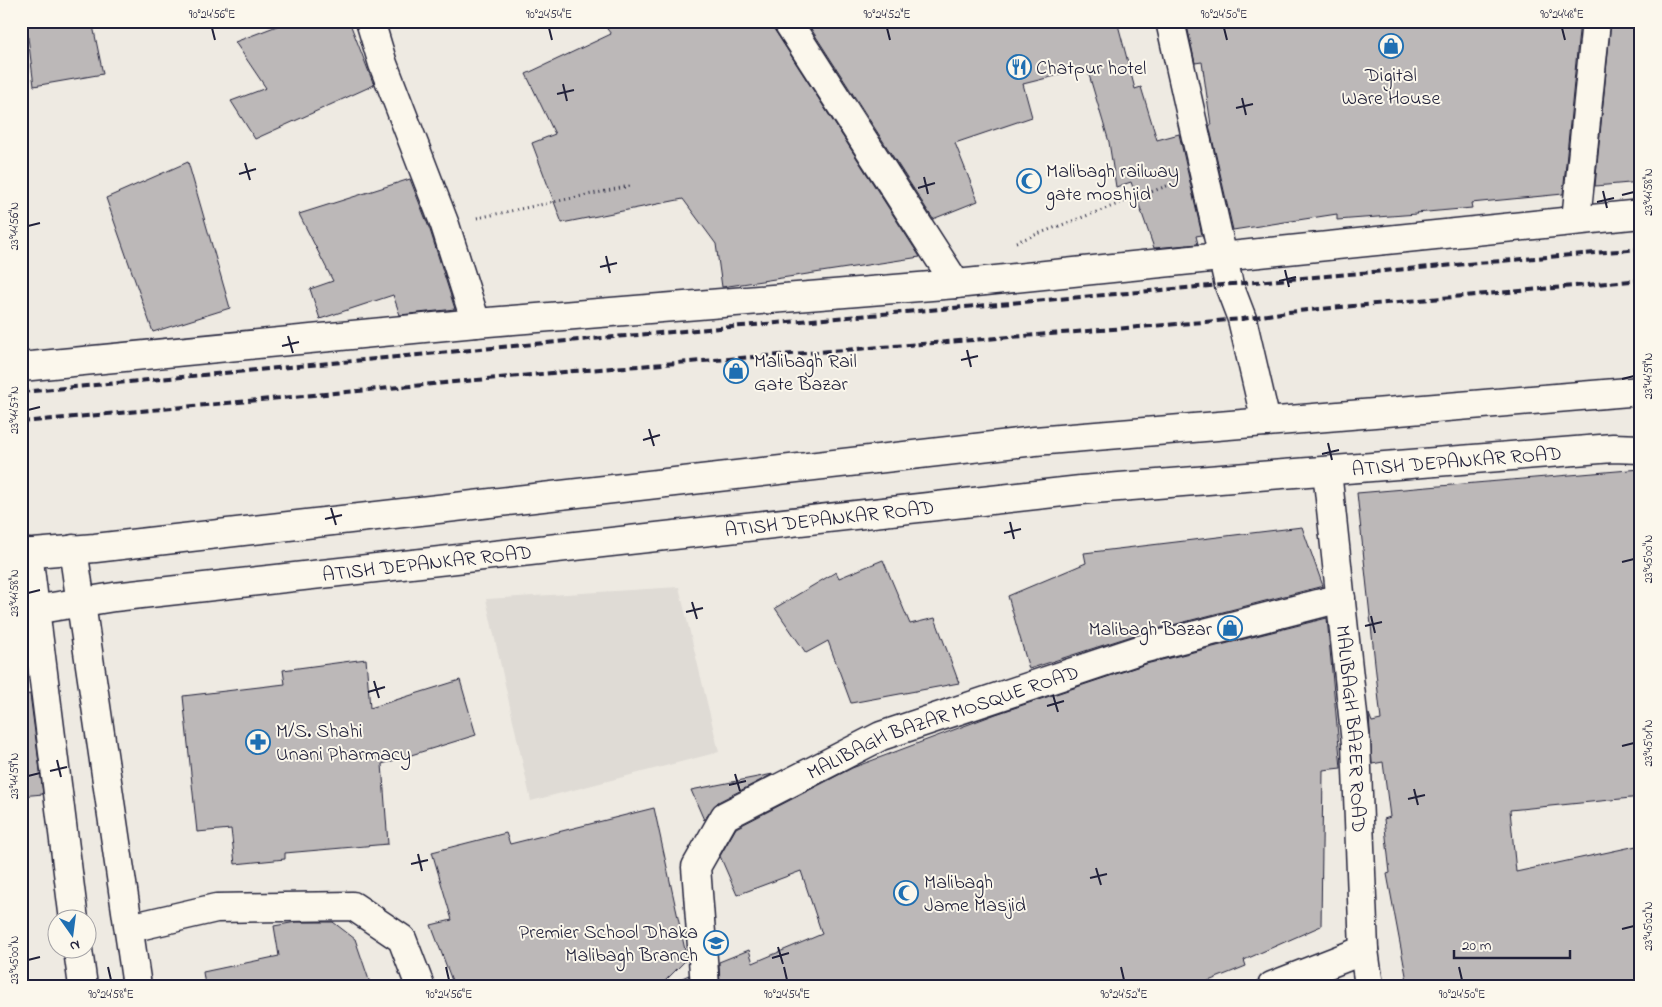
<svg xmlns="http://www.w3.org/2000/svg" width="1662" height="1007" font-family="'Indie Flower',sans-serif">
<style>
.built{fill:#dfdbd5}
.building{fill:#bcb8b8;stroke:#22223b}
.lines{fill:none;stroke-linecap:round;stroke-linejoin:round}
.street-casing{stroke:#22223b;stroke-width:31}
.secondary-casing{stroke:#22223b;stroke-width:31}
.primary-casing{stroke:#22223b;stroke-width:31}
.path{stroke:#22223b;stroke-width:3;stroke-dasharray:1 4;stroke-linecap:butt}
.street{stroke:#fbf7ec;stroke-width:28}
.secondary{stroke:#fbf7ec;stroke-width:28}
.primary{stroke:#fbf7ec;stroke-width:28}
.rail{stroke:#22223b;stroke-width:4;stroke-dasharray:8 4;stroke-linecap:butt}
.ticks{fill:none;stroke:#22223b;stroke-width:2}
.labels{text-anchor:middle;stroke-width:4;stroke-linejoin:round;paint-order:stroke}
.poi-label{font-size:20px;fill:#22223b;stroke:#fbf7ec;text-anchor:start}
.street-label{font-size:20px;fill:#22223b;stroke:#fbf7ec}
.neatline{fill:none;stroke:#22223b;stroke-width:2}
.ticks-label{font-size:12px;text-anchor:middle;fill:#22223b}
</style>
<rect width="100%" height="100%" fill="#eeeae2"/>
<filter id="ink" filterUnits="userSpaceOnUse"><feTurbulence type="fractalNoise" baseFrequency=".02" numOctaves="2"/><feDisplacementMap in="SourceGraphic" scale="10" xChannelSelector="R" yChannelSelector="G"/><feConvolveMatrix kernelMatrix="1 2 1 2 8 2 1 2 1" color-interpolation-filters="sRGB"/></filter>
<g filter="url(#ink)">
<!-- built -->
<path class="built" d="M679 587 719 752 531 801 486 599Z"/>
<!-- building -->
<path class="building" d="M26 21H92L103 74 34 86Z
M290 21H349L374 85 255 139 231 101 266 88 235 42Z
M601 21H771L774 29 920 257 722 287 716 244 683 199 562 223 532 143 555 134 526 74 611 34Z
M806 21H1117L1135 89 1141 87 1157 140 1179 134 1202 235 1196 236 1198 244 1154 248 1131 182 1116 187 1109 142 1087 68 1023 84 1032 117 955 143 978 201 933 219Z
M1186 21H1580L1563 194 1471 203 1472 208 1416 213 1417 214 1337 220V214L1233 230 1209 125H1211L1202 62 1195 63Z
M1611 21H1641V182L1595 186Z
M188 162 230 308 153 332 106 198Z
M410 179 430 230 455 309 400 315 393 295 320 319 310 289 333 281 299 214Z
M1641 469V797L1510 810 1516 872 1641 845V986H1408L1387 874 1390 873 1384 819 1390 817 1383 762 1372 764 1369 714 1372 722 1381 720 1357 493Z
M1302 527 1323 586 1138 634 1029 669 1008 596 1086 563 1084 553Z
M883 560 910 624 935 618 959 683 851 703 828 641 806 653 775 608 836 572 839 578Z
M1327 618 1341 768 1323 770 1321 926 1244 960 1246 966 1196 986H720L719 962 749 950 753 963 822 934 801 871 737 895 720 856 736 828 852 768 996 714 1146 664Z
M366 659 370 708 460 680 476 735 382 764 388 844 285 853V859L235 864 231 829 197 832 183 696 285 684 283 670Z
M30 694 43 794 21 796V695Z
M773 774 718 802 704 820 691 790Z
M654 808 687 959 663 983 649 986H454L431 925 452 920 432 852 506 833 510 844Z
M296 922H333L355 939 371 986H205L203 972 279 956 274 926Z
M689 975V986H664Z"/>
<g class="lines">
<defs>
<g id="street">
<path d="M370 21 383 64 445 225 476 323"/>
<path d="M787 21 956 284"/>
<path d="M1170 21 1229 285 1242 319 1266 422"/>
<path d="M1576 220 1596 21"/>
<path d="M21 367 476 323 956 284 1641 214"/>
<path id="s1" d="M1327 471 1356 743 1364 950 1369 986"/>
<path d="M130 928 216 908 353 906 402 939 420 986"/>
<path id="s2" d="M705 986 696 867 725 816 881 736 1142 649 1341 598"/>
<path d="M1272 986 1364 950"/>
</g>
<path id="secondary" d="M73 549 137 986
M28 553 74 920
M78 950 83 986"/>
<g id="primary">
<path d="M21 554 95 548 1035 441 1641 391"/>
<path id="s3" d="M21 612 114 597 1081 490 1613 448 1641 449"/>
</g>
</defs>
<!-- street casing -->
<use href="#street" class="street-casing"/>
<!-- secondary casing -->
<use href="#secondary" class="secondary-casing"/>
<!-- primary casing -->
<use href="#primary" class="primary-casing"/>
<!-- path -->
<path class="path" d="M477 218 630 186
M1016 242 1172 184"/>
<!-- street -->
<use href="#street" class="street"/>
<!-- secondary -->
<use href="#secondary" class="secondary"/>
<!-- primary -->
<use href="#primary" class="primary"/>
<!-- rail -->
<path class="rail" d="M21 392 567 341 1641 249
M21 422 574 371 1242 319 1287 312 1641 280"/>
</g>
</g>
<!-- ticks -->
<path class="ticks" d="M212 28 215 40M549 28 552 40M887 28 890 40M1224 28 1227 40M1562 28 1565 40M563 84 567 101M557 94 574 90M1242 98 1246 115M1236 108 1253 104M245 163 250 180M239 174 256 169M924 177 928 194M918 188 935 183M1603 191 1607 208M1622 195 1634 192M1597 202 1614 198M28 226 40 223M606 256 610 273M600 267 617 263M1285 270 1289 287M1279 281 1296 277M288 336 293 353M282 346 299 342M967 350 971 367M961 360 978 356M1622 379 1634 376M28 410 40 407M649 429 654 446M643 440 660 435M1328 443 1332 460M1322 454 1339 450M331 508 336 525M325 519 342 515M1010 522 1014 539M1004 533 1021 529M1622 562 1634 559M28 593 40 590M692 602 697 619M686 612 703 608M1371 616 1375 633M1365 626 1382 622M374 681 379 698M368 692 385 687M1053 695 1058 712M1047 706 1064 701M1622 746 1634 743M57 760 61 777M50 771 67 767M735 774 740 791M28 776 40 773M729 785 746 781M1414 789 1418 805M1408 799 1425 795M418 854 422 871M411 864 428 860M1096 868 1101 885M1090 878 1107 874M1622 929 1634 926M778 947 783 964M772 958 789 953M28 960 40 957M108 967 111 980M446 967 449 980M784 967 787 980M1121 967 1124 980M1459 967 1462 980"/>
<!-- icons -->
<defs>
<symbol id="shop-ring" viewBox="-11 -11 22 22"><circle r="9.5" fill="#fbf7ec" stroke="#1f6fb2" stroke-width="1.5"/><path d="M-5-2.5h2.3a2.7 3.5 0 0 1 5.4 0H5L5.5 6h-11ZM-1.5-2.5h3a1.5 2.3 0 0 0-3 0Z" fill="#1f6fb2"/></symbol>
<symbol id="restaurant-ring" viewBox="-11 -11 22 22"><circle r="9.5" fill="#fbf7ec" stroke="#1f6fb2" stroke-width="1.5"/><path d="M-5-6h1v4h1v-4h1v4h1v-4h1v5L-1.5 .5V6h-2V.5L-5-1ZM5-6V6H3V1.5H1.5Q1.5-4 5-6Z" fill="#1f6fb2"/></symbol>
<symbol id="mosque-ring" viewBox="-11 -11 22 22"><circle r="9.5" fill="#fbf7ec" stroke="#1f6fb2" stroke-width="1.5"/><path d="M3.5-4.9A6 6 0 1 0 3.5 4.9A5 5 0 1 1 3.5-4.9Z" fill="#1f6fb2"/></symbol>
<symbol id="pharmacy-ring" viewBox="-11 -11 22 22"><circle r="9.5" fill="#fbf7ec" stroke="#1f6fb2" stroke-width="1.5"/><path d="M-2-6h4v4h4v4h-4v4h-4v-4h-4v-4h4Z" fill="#1f6fb2"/></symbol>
<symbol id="school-ring" viewBox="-11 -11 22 22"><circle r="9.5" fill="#fbf7ec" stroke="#1f6fb2" stroke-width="1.5"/><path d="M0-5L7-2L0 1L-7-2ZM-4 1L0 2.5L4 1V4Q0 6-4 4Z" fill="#1f6fb2"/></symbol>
</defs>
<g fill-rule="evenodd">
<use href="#shop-ring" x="1377" y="32" width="28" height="28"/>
<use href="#restaurant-ring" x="1005" y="53" width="28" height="28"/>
<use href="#mosque-ring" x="1015" y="167" width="28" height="28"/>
<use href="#shop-ring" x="722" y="357" width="28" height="28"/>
<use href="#shop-ring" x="1216" y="614" width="28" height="28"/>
<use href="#pharmacy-ring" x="244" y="728" width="28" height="28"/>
<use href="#mosque-ring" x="892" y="879" width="28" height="28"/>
<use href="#school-ring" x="702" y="929" width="28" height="28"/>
</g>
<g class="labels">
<!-- poi labels -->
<g class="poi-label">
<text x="1036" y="74">Chatpur hotel</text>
<text x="1391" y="81" text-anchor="middle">Digital<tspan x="1391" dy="23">Ware House</tspan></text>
<text x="1046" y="177">Malibagh railway<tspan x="1046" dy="23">gate moshjid</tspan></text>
<text x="754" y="367">Malibagh Rail<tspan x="754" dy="23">Gate Bazar</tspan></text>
<text x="1212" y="635" text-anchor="end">Malibagh Bazar</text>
<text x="276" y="737">M/S. Shahi<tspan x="276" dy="23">Unani Pharmacy</tspan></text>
<text x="924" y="888">Malibagh<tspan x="924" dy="23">Jame Masjid</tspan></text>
<text x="698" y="938" text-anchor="end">Premier School Dhaka<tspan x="698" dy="23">Malibagh Branch</tspan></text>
</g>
<!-- street labels -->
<g class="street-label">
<text dy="7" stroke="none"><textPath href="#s3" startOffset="1444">ATISH DEPANKAR ROAD</textPath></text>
<text dy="7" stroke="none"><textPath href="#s3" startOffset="814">ATISH DEPANKAR ROAD</textPath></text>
<text dy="7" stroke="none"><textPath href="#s3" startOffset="409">ATISH DEPANKAR ROAD</textPath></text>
<text dy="7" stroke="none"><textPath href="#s2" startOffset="416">MALIBAGH BAZAR MOSQUE ROAD</textPath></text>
<text dy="7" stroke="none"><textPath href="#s1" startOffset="259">MALIBAGH BAZER ROAD</textPath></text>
</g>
</g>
<!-- margin -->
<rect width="1662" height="1007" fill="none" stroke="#fbf7ec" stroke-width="55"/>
<!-- north arrow -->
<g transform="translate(72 934) rotate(166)"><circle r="24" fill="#fbf7ec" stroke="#a4a2a5"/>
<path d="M0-4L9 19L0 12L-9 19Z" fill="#1f6fb2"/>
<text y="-8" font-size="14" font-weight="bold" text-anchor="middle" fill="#22223b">N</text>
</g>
<!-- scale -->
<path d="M1454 950v8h116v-8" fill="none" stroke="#22223b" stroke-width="2.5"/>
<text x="1462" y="950" font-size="15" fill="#22223b" stroke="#fbf7ec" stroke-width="4" paint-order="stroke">20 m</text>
<rect x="28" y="28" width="1606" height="952" class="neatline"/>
<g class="ticks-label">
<text x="212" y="18">90°24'56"E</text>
<text x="549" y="18">90°24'54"E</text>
<text x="887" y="18">90°24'52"E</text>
<text x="1224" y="18">90°24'50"E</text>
<text x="1562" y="18">90°24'48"E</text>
<text transform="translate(1648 192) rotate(-90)" y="4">23°44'58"N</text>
<text transform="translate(14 226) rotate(-90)" y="4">23°44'56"N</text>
<text transform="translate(1648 376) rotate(-90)" y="4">23°44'59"N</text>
<text transform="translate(14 410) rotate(-90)" y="4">23°44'57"N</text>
<text transform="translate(1648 559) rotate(-90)" y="4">23°45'00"N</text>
<text transform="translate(14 593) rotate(-90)" y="4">23°44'58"N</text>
<text transform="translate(1648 743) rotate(-90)" y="4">23°45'01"N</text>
<text transform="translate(14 776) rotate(-90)" y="4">23°44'59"N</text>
<text transform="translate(1648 926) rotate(-90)" y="4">23°45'02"N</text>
<text transform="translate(14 960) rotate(-90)" y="4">23°45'00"N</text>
<text x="111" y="998">90°24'58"E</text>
<text x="449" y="998">90°24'56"E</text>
<text x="787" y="998">90°24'54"E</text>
<text x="1124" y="998">90°24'52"E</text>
<text x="1462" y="998">90°24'50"E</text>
</g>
</svg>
